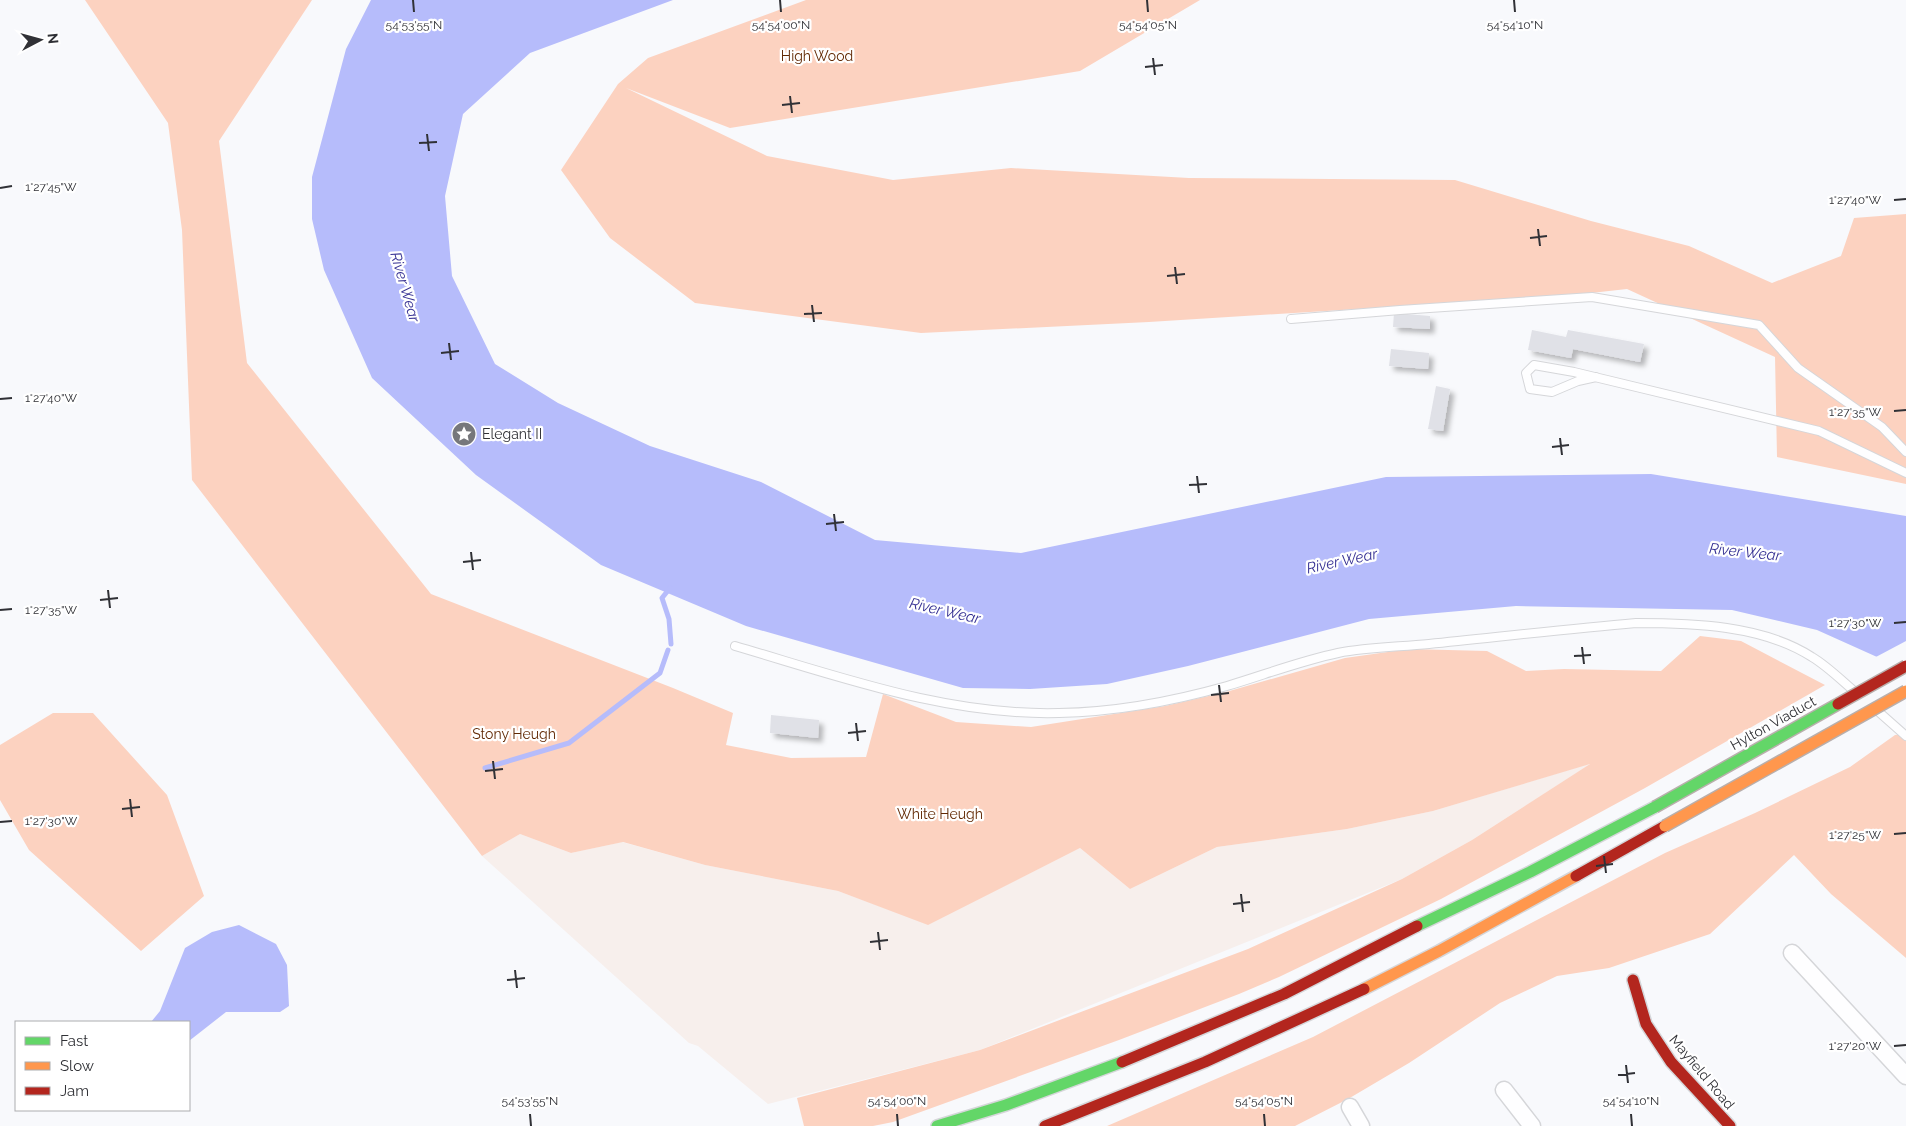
<svg xmlns="http://www.w3.org/2000/svg" width="1906" height="1126" font-family="Raleway,sans-serif">
<style>
.green{fill:#f7efec}
.forest{fill:#fcd2c0}
.water{fill:#b6bcfb}
.pier{fill:#f8f9fc}
.lines{fill:none;stroke-linecap:round;stroke-linejoin:round}
.stream{stroke:#b6bcfb;stroke-width:5}
.building{fill:#e0e1e7;filter:url(#shadow)}
.lane-casing{stroke:#d5d6d9;stroke-width:10}
.street-casing{stroke:#d5d6d9;stroke-width:19}
.fast-casing{stroke:#d5d6d9;stroke-width:14}
.slow-casing{stroke:#d5d6d9;stroke-width:14}
.jam-casing{stroke:#d5d6d9;stroke-width:14}
.lane{stroke:#fefeff;stroke-width:8}
.street{stroke:#fefeff;stroke-width:16}
.fast{stroke:#63d668;stroke-width:11}
.slow{stroke:#ff974d;stroke-width:11}
.jam{stroke:#b3261e;stroke-width:11}
.fast-bridge-casing{stroke:#b9afac;stroke-width:14;stroke-linecap:butt}
.slow-bridge-casing{stroke:#b9afac;stroke-width:14;stroke-linecap:butt}
.jam-bridge-casing{stroke:#b9afac;stroke-width:14;stroke-linecap:butt}
.fast-bridge{stroke:#63d668;stroke-width:11}
.slow-bridge{stroke:#ff974d;stroke-width:11}
.jam-bridge{stroke:#b3261e;stroke-width:11}
.ticks{fill:none;stroke:#303136;stroke-width:2}
.labels{text-anchor:middle;stroke-width:4.5;stroke-linejoin:round;paint-order:stroke}
.park-label{font-size:14px;fill:#612803;stroke:#fff}
.poi-label{font-size:14px;fill:#303136;stroke:#fff;text-anchor:start}
.street-label{font-size:14px;fill:#303136;stroke:#fff}
.water-label{font-size:15px;font-style:italic;fill:#353093;stroke:#fff}
.ticks-label{font-size:12px;text-anchor:middle;fill:#303136;stroke:#fff;stroke-width:4.5;stroke-linejoin:round;paint-order:stroke}
</style>
<defs>
<filter id="shadow"><feDropShadow dx="4.5" dy="4.5" stdDeviation="2.5" flood-color="#0004"/></filter>
</defs>
<rect width="100%" height="100%" fill="#f8f9fc"/>
<!-- green -->
<path class="green" d="M1592 763 1472 840 1402 879 980 1050 768 1104 698 1046 689 1043 482 856 520 834 571 853 622 842 705 865 838 891 928 924 1080 848 1130 889 1217 847 1347 829 1433 811Z"/>
<!-- forest -->
<path class="forest" d="M85 0H312L219 141 247 363 431 594 673 688 733 713 726 745 791 758 866 757 883 694 956 722 1031 727 1165 706 1226 692 1345 658 1409 649 1487 651 1526 671 1564 669 1661 671 1700 636 1741 641 1825 685 1645 788 1441 899 1279 977 1239 994 1119 1040 893 1122 873 1126H804L797 1098 980 1050 1248 949 1402 879 1472 840 1590 764 1433 811 1347 829 1217 847 1130 889 1080 848 928 925 838 891 705 865 623 842 571 853 520 834 482 856 192 480 182 230 168 123Z
M806 0H1200L1080 71 730 128 626 88 767 156 893 180 1011 168 1189 178 1455 180 1591 221 1689 246 1772 283 1841 256 1854 218 1906 214V484L1777 457 1775 357 1627 289 1564 296 1149 322 921 333 695 303 610 238 561 170 618 84 648 58Z
M53 713H93L167 795 204 896 141 951 29 850 0 800V745Z
M1904 734 1906 736V958L1831 894 1794 855 1710 934 1609 968 1557 976 1500 1003 1409 1063 1348 1099 1295 1126H1107L1313 1037 1665 853 1755 813 1850 767 1895 735Z"/>
<!-- water -->
<path class="water" d="M371 0H673L530 53 463 114 445 196 452 276 495 364 558 403 650 446 761 482 875 540 1021 553 1386 477 1651 474 1906 516V670L1817 630 1732 610 1516 606 1369 619 1188 666 1107 684 1030 689 963 688 746 626 601 565 476 475 372 378 324 270 312 219V177L346 49Z
M239 925 276 944 287 965 289 1006 280 1012H226L189 1041V1022H151L160 1011 185 948 212 932Z"/>
<!-- pier -->
<path class="pier" d="M1906 641V673L1874 658Z"/>
<g class="lines">
<!-- stream -->
<path class="stream" d="M670 588 662 598 669 619 671 644
M485 768 569 743 660 673 668 650"/>
</g>
<!-- building -->
<path class="building" d="M1394 313 1430 316V329L1393 327Z
M1532 330 1566 337 1568 330 1644 344 1640 362 1573 349 1571 358 1528 350Z
M1391 349 1429 353 1428 369 1389 366Z
M1436 386 1450 389 1443 431 1428 429Z
M771 715 819 720 818 738 770 733Z"/>
<g class="lines">
<defs>
<path id="lane" d="M1291 319 1400 310 1592 297 1759 325 1798 368 1882 427 1906 452
M1596 377 1578 381 1552 392 1530 389 1526 373 1534 365 1574 372 1819 431 1906 473
M735 646C841 677 948 716 1059 713 1115 712 1174 701 1227 686 1264 675 1300 661 1338 653 1368 647 1399 647 1429 644 1498 637 1567 629 1636 623 1692 623 1763 625 1812 657 1827 666 1840 679 1854 691
M1880 713 1906 736"/>
<path id="street" d="M1792 953 1906 1076
M1504 1090 1532 1126
M1350 1107 1361 1126"/>
<path id="fast" d="M1417 926 1530 872 1655 807
M937 1126 1006 1105 1122 1062"/>
<path id="slow" d="M1364 989 1439 951 1576 876"/>
<path id="jam" d="M1576 876 1665 826
M1633 980 1646 1024 1671 1062 1730 1126
M1122 1062 1284 994 1417 926
M1045 1126 1205 1062 1364 989"/>
</defs>
<!-- lane casing -->
<use href="#lane" class="lane-casing"/>
<!-- street casing -->
<use href="#street" class="street-casing"/>
<!-- fast casing -->
<use href="#fast" class="fast-casing"/>
<!-- slow casing -->
<use href="#slow" class="slow-casing"/>
<!-- jam casing -->
<use href="#jam" class="jam-casing"/>
<!-- lane -->
<use href="#lane" class="lane"/>
<!-- street -->
<use href="#street" class="street"/>
<!-- fast -->
<use href="#fast" class="fast"/>
<!-- slow -->
<use href="#slow" class="slow"/>
<!-- jam -->
<use href="#jam" class="jam"/>
<defs>
<path id="fast-bridge" d="M1655 807 1838 704"/>
<path id="slow-bridge" d="M1665 826 1906 691"/>
<path id="jam-bridge" d="M1838 704 1906 666"/>
</defs>
<!-- fast-bridge casing -->
<use href="#fast-bridge" class="fast-bridge-casing"/>
<!-- slow-bridge casing -->
<use href="#slow-bridge" class="slow-bridge-casing"/>
<!-- jam-bridge casing -->
<use href="#jam-bridge" class="jam-bridge-casing"/>
<!-- fast-bridge -->
<use href="#fast-bridge" class="fast-bridge"/>
<!-- slow-bridge -->
<use href="#slow-bridge" class="slow-bridge"/>
<!-- jam-bridge -->
<use href="#jam-bridge" class="jam-bridge"/>
</g>
<!-- ticks -->
<path class="ticks" d="M413 0 414 12M780 0 781 12M1147 0 1148 12M1514 0 1515 12M1153 58 1155 75M1145 67 1163 65M790 96 792 113M782 105 800 103M427 134 429 151M419 143 437 142M0 188 12 186M1894 200 1906 199M1538 229 1540 246M1530 238 1547 236M1175 267 1177 284M1167 276 1185 274M812 305 814 322M804 314 822 313M449 343 451 360M441 353 459 351M0 399 12 398M1894 411 1906 410M1560 438 1562 455M1552 447 1569 445M1197 476 1199 493M1189 485 1207 484M834 514 836 531M826 524 844 522M471 552 473 570M463 562 481 560M108 590 110 608M100 600 118 598M0 610 12 609M1894 623 1906 622M1582 647 1584 664M1574 656 1591 655M1219 685 1221 702M1211 695 1229 693M856 723 858 741M848 733 866 731M493 761 495 779M485 771 503 769M130 799 132 817M122 809 140 807M0 822 12 821M1894 834 1906 833M1604 856 1606 873M1596 866 1613 864M1241 894 1243 912M1233 904 1250 902M878 932 880 950M870 942 888 940M515 970 517 988M507 980 525 978M1894 1046 1906 1045M1626 1065 1628 1083M1618 1075 1635 1073M530 1114 531 1126M897 1114 898 1126M1264 1114 1265 1126M1631 1114 1632 1126"/>
<!-- icons -->
<defs>
<symbol id="sight-disc" viewBox="-11 -11 22 22"><circle r="9.5" fill="#76777b" stroke="#fff"/><path d="M0-6L1.8-2.2L6-1.7L2.9 1.2L3.7 5.4L0 3.3L-3.7 5.4L-2.9 1.2L-6-1.7L-1.8-2.2Z" fill="#fff"/></symbol>
</defs>
<g fill-rule="evenodd">
<use href="#sight-disc" x="450" y="420" width="28" height="28"/>
</g>
<g class="labels">
<!-- park labels -->
<g class="park-label">
<text x="817" y="61">High Wood</text>
<text x="514" y="739">Stony Heugh</text>
<text x="940" y="819">White Heugh</text>
</g>
<!-- poi labels -->
<g class="poi-label">
<text x="482" y="439">Elegant II</text>
</g>
<!-- street labels -->
<g class="street-label">
<text transform="translate(1773 723) rotate(-29)" y="5">Hylton Viaduct</text>
<text transform="translate(1702 1072) rotate(50)" y="5">Mayfield Road</text>
</g>
<!-- water labels -->
<g class="water-label">
<text transform="translate(405 287) rotate(74)" y="5">River Wear</text>
<text transform="translate(1745 552) rotate(6)" y="5">River Wear</text>
<text transform="translate(1342 561) rotate(-12)" y="5">River Wear</text>
<text transform="translate(945 611) rotate(13)" y="5">River Wear</text>
</g>
</g>
<g class="ticks-label">
<text x="414" y="29">54°53'55"N</text>
<text x="781" y="29">54°54'00"N</text>
<text x="1148" y="29">54°54'05"N</text>
<text x="1515" y="29">54°54'10"N</text>
<text x="51" y="191">1°27'45"W</text>
<text x="1855" y="204">1°27'40"W</text>
<text x="51" y="402">1°27'40"W</text>
<text x="1855" y="416">1°27'35"W</text>
<text x="51" y="614">1°27'35"W</text>
<text x="1855" y="627">1°27'30"W</text>
<text x="51" y="825">1°27'30"W</text>
<text x="1855" y="839">1°27'25"W</text>
<text x="1855" y="1050">1°27'20"W</text>
<text x="530" y="1105">54°53'55"N</text>
<text x="897" y="1105">54°54'00"N</text>
<text x="1264" y="1105">54°54'05"N</text>
<text x="1631" y="1105">54°54'10"N</text>
</g>
<!-- legend -->
<rect x="15" y="1021" width="175" height="90" fill="#ffffff" stroke="#acadaf"/>
<rect x="25" y="1037" width="25" height="8" fill="#63d668" stroke="#acadaf"/>
<text x="60" y="1046" font-size="15" fill="#303136">Fast</text>
<rect x="25" y="1062" width="25" height="8" fill="#ff974d" stroke="#acadaf"/>
<text x="60" y="1071" font-size="15" fill="#303136">Slow</text>
<rect x="25" y="1087" width="25" height="8" fill="#b3261e" stroke="#acadaf"/>
<text x="60" y="1096" font-size="15" fill="#303136">Jam</text>
<!-- north arrow -->
<g transform="translate(40 40) rotate(84)" stroke="#ffffff" stroke-width="4" paint-order="stroke">
<path d="M0-4L9 19L0 12L-9 19Z" fill="#303136"/>
<text y="-8" font-size="14" font-weight="bold" text-anchor="middle" fill="#303136">N</text>
</g>
</svg>
